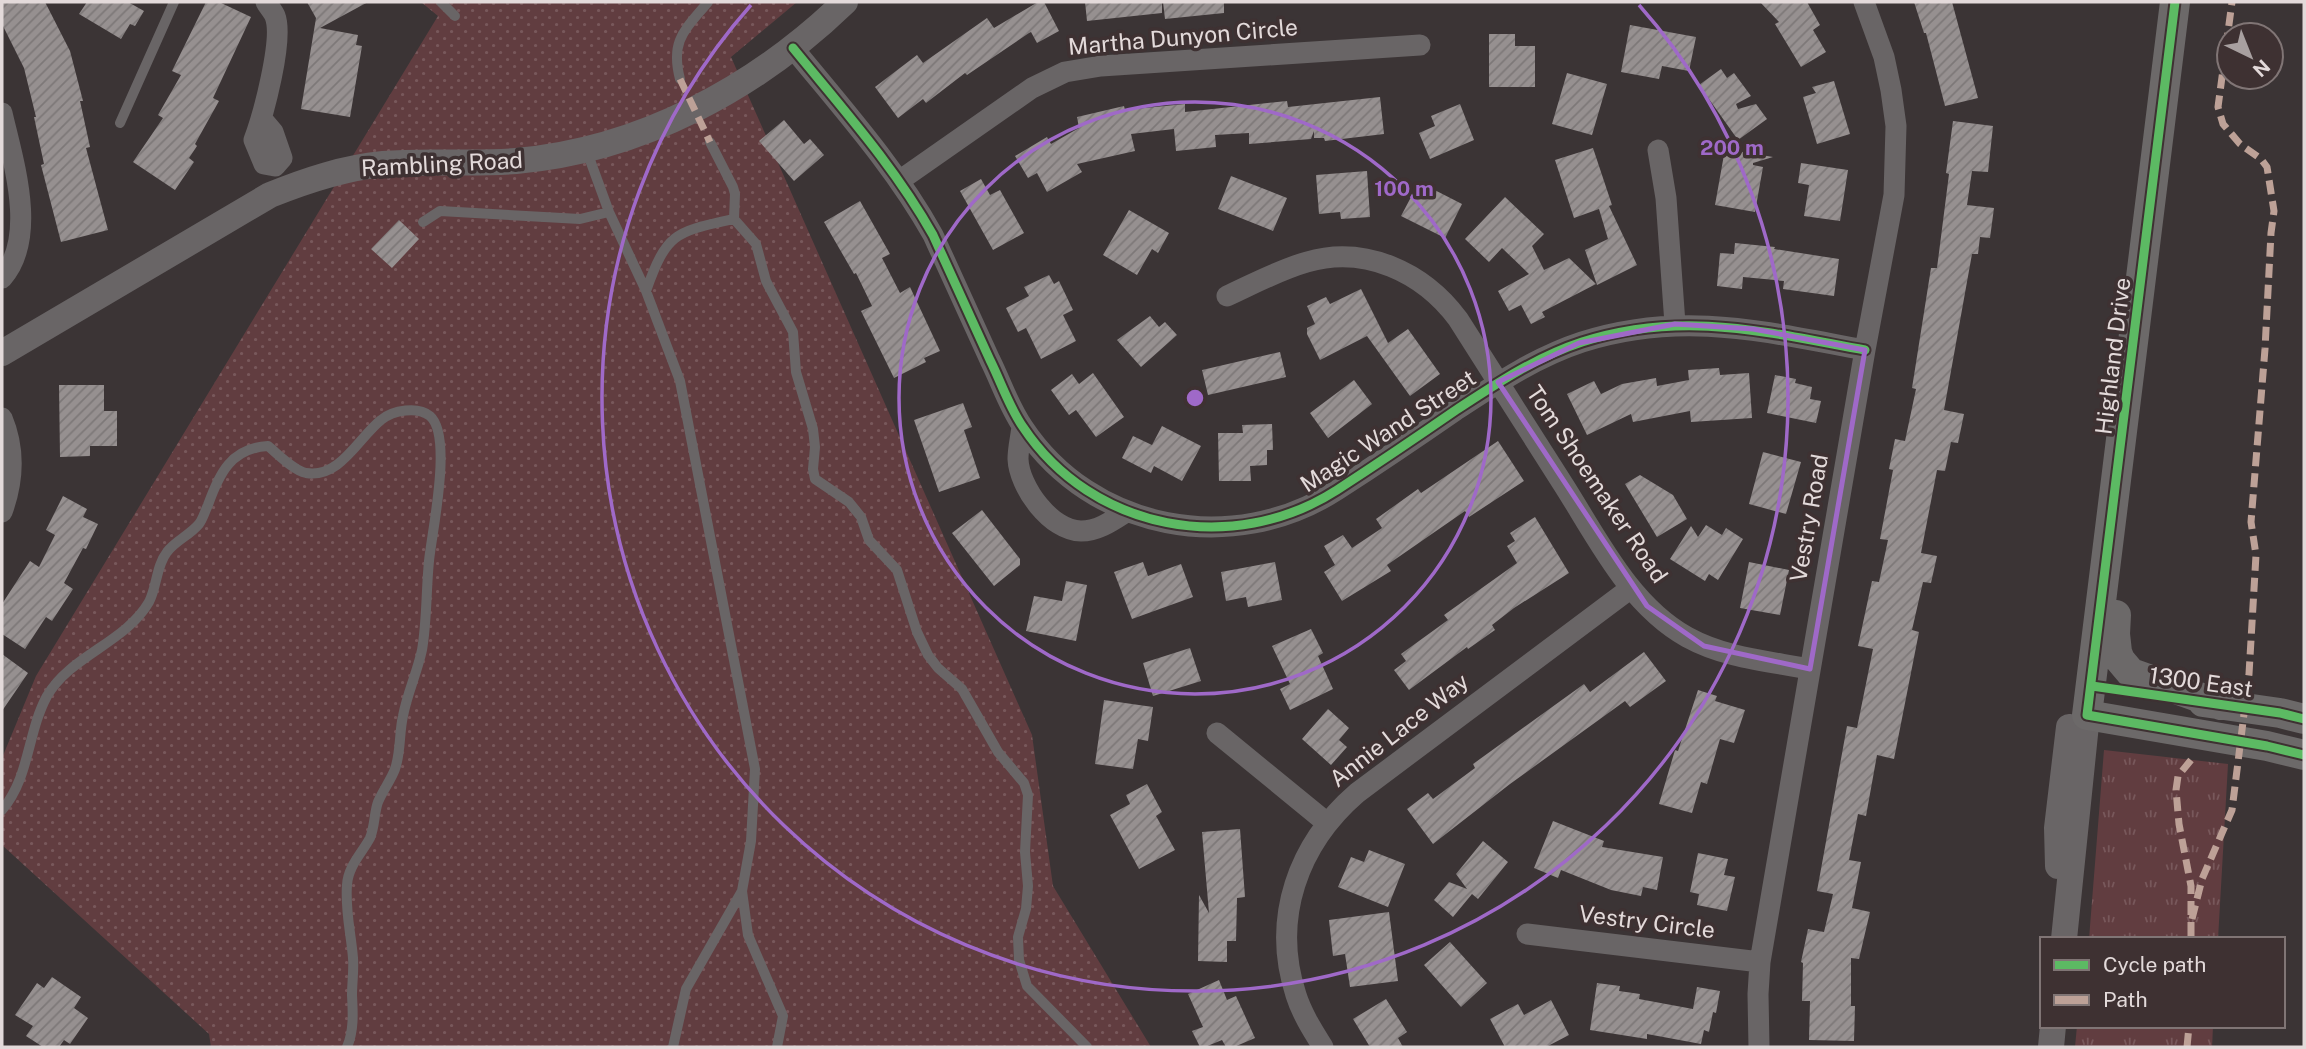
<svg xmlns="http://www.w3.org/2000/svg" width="2306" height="1049" font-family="'Public Sans',sans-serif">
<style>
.grass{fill:url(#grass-dots)}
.park{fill:url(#park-tufts)}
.building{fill:url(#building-hatch)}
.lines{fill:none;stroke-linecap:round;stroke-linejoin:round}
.service{stroke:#696566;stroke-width:10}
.minor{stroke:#696566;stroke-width:21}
.tertiary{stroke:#696566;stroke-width:26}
.secondary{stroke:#6c6969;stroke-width:30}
.quiet{stroke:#bda197;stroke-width:7;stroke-dasharray:14 7;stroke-linecap:butt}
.cycleway-casing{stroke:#3e3132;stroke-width:13}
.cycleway{stroke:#5cba63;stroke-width:9}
.marked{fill:none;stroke:#9f69c8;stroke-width:5;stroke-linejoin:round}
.ring{fill:none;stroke:#9f69c8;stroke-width:3.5}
.labels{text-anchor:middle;stroke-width:7;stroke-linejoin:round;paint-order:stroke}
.street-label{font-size:23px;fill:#e3dada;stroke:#3e3132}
.centre{fill:#9f69c8;stroke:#3e3132;stroke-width:3.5}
.ring-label{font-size:21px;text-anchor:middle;font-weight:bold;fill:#9f69c8;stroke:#3e3132;stroke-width:7;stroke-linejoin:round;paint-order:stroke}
</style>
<defs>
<pattern id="grass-dots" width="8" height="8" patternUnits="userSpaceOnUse" patternTransform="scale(1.75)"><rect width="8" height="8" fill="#613d40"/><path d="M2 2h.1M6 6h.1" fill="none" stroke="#78585b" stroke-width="1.8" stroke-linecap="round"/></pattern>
<pattern id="park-tufts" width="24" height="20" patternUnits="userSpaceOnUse" patternTransform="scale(1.75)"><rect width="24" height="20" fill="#613d40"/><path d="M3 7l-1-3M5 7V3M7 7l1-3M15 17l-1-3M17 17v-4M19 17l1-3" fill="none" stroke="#78585b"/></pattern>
<pattern id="building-hatch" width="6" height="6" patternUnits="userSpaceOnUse" patternTransform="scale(1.75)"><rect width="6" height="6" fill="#969090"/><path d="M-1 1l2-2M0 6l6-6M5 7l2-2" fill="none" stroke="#7d7878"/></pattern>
</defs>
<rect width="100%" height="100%" fill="#3b3435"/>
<!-- grass -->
<path class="grass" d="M421 2H797L731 57 1032 735 1053 886 1151 1047H211L209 1034 2 845V758L36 676 438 16Z"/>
<!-- park -->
<path class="park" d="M2104 750 2228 764 2218 939H2089Z
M2077 1026H2213L2212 1047H2075Z"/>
<!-- building -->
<path class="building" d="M2 2H45L70 51 83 101H80L90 147 86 148 108 230 61 242 41 165 44 164 34 117H36L24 68 2 24Z
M87 2H128L144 11 135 26 130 24 121 39 79 14Z
M206 2H219L251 17 213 98 219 101 195 144 197 146 189 158 194 162 175 190 133 162 163 118 158 115 181 75 172 71Z
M307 2H368L320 28 358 35 356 45 362 46 350 117 301 109 316 18Z
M1038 2H1044L1059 31 1037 43 1031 32 1029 33 967 75 965 73 926 103 923 99 898 118 875 87 917 55 923 63 987 18 994 28Z
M1085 2H1162V13L1087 21Z
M1163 2H1224V13L1165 19Z
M1760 2H1807L1820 25 1813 30 1826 52 1801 67 1775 24 1779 22Z
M1914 2H1952L1978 98 1945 106 1926 33H1924Z
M1630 25 1696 37 1689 71 1662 66 1659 79 1621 72Z
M1489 34H1515V46H1535V87H1489Z
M1721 69 1727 78 1734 73 1751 96 1736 104 1738 109 1756 104 1767 119 1738 140 1699 85Z
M1567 73 1607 84 1592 135 1552 124Z
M1834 81 1850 134 1817 144 1803 97 1816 93 1812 87Z
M1380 97 1384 134 1325 141 1324 138H1314V131L1311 139 1249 144V133L1215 135 1216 147 1176 151 1174 129 1131 134 1135 151 1077 164 1082 172 1047 192 1037 173 1028 178 1015 156 1047 137 1051 144 1079 128 1077 117 1124 106 1125 110 1185 104V112L1287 101 1288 107Z
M1460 104 1474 140 1430 159 1419 133 1435 126 1431 116Z
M784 120 804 144 810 139 824 155 794 181 759 141Z
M1953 121 1993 126 1988 172 1972 171 1967 205 1994 208 1990 238 1980 237 1978 254H1972L1944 410 1964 414 1958 443 1951 442 1945 471 1937 470 1921 553 1937 556 1931 583 1923 582 1912 630 1919 632 1894 759 1877 755 1866 816 1858 814 1849 860 1861 862 1852 908 1870 912 1859 959 1851 958V1006H1855L1854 1041 1809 1040 1810 1001H1802L1803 963 1801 962 1808 929 1824 932 1833 894 1817 891 1847 726 1857 728 1873 649 1858 646 1872 581 1879 582 1888 540 1880 539 1893 470 1889 469 1895 439 1905 441 1916 389 1912 388 1931 268H1937L1949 174 1946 173Z
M1593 148 1612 205 1609 206 1637 265 1597 285 1585 250 1608 239 1599 209 1574 218 1555 160Z
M1725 149 1773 157 1753 163V165L1763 167 1755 212 1715 205Z
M1801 163 1848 170 1840 221 1804 216 1809 185 1798 183Z
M1367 171 1370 217 1341 219 1340 212 1319 214 1316 175Z
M1231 176 1287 198 1273 231 1218 209Z
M981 179 990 195 1000 190 1024 233 993 250 960 191Z
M1419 182 1462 204 1445 238 1401 216Z
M1505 197 1544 234 1532 246 1544 270 1569 258 1596 284 1542 312 1545 317 1531 324 1521 305 1509 311 1498 291 1529 274 1502 248 1489 262 1465 239Z
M860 201 890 254 882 258 900 293 910 287 940 351 924 358 926 362 894 378 861 311 872 306 856 273 854 274 824 222Z
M1129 210 1169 233 1158 253 1152 249 1137 275 1103 255Z
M399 220 419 239 392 268 371 249Z
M1735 243 1775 247 1774 249 1839 259 1834 296 1783 289 1784 281 1743 277 1742 289 1717 286 1720 253 1734 254Z
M1049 275 1054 284 1059 281 1073 310 1063 315 1076 341 1041 359 1026 328 1018 332 1006 308 1029 296 1024 287Z
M1361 289 1388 343 1408 329 1440 374 1410 396 1367 336 1320 360 1307 334V328L1315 324 1307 306 1326 297 1330 304Z
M1150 316 1159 327 1165 322 1177 335 1141 367 1117 340Z
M1280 352 1286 377 1208 395 1202 370Z
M1719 368 1720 375 1749 373 1752 418 1691 422 1690 411 1633 422 1631 414 1587 435 1567 394 1594 381 1601 394 1622 384 1656 378 1657 386 1689 380 1688 370Z
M1093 373 1124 417 1096 437 1076 410 1069 415 1051 390 1072 374 1079 384Z
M1775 375 1796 379 1795 383 1812 387 1810 399 1821 401 1816 423 1767 413Z
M1354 380 1372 404 1328 438 1310 413Z
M59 385H104V411H117V446H90V456L60 457Z
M963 403 972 427 964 430 980 478 939 492 914 420Z
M1272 424 1273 450H1267V465L1250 466 1251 481H1219L1218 433H1243L1242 425Z
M1162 426 1201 446 1182 481 1154 466 1151 473 1122 458 1133 436 1152 445Z
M1498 441 1524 481 1469 517 1465 511 1387 565 1391 571 1342 601 1324 572 1335 565 1324 546 1343 535 1352 548 1382 528 1376 519 1418 489 1421 493Z
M1763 452 1801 462 1786 514 1749 504Z
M1640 475 1673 495 1687 519 1657 537 1625 484Z
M63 496 87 509 83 517 98 524 86 549 83 548 64 583 73 589 52 621 46 617 25 649 2 634V604L30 561 39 567 55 535 46 530Z
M982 510 1020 559V565L994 586 952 533Z
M1535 517 1569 573 1514 608 1492 625 1495 630 1468 649 1467 647 1409 690 1394 670 1406 661 1401 654 1448 620 1444 615 1517 563 1507 546 1515 541 1510 533Z
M1706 525 1722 535 1726 528 1743 539 1718 580 1709 574 1705 581 1670 559 1691 526 1698 537Z
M1143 562 1148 576 1181 564 1193 597 1132 619 1114 572Z
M1275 562 1282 600 1248 607 1246 597 1226 601 1221 572Z
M1749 562 1789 570 1780 615 1740 608Z
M1066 581 1087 585 1076 641 1026 631 1034 596 1062 601Z
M1311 629 1323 653 1318 656 1333 689 1290 710 1280 689 1290 684 1272 646Z
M1190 648 1201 681 1153 696 1143 663Z
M1644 652 1666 681 1630 707 1625 701 1510 784 1433 844 1407 809 1428 793 1433 799 1475 768 1473 764 1584 684 1590 692Z
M2 654 28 673 2 711Z
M1698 690 1717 696 1715 701 1745 710 1734 743 1720 739 1707 784 1701 782 1692 813 1659 804 1675 750 1678 751Z
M1104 700 1153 707 1148 741 1138 739 1133 769 1095 764Z
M1328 709 1349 728 1339 740 1347 747 1331 765 1302 739Z
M1147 784 1162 812 1156 816 1175 850 1139 869 1110 815 1130 804 1126 795Z
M1553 821 1604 841 1602 847 1663 857 1657 890 1643 887 1641 896 1611 890 1561 870 1558 878 1534 868Z
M1240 829 1245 897 1237 898 1236 941H1227V962L1198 961 1199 895 1209 913 1202 832Z
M1483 841 1508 862 1478 899 1472 894 1453 917 1434 900 1449 882 1467 889 1456 874Z
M1369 850 1405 864 1388 907 1338 887 1351 857 1364 862Z
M1698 853 1728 859 1724 875 1735 877 1727 911 1697 905 1699 894 1690 892Z
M1389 912 1398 981 1350 987 1345 954 1333 956 1329 920Z
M1450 942 1487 983 1461 1007 1424 965Z
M52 977 81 997 74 1008 88 1018 70 1044 64 1040 59 1047H43L26 1036 33 1026 15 1015 37 983 44 988Z
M1219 980 1227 1000 1236 996 1255 1038 1234 1047H1226L1222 1040 1205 1047H1200L1192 1031 1203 1027 1188 994Z
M1597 983 1620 986 1619 991 1640 994 1639 999 1693 1009 1697 987 1720 991 1716 1013 1713 1012 1709 1032 1704 1030 1701 1044 1647 1034V1039L1590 1030Z
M1386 999 1407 1032 1398 1038 1403 1047H1370L1353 1019Z
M1551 1000 1569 1035 1546 1047H1505L1490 1019 1518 1004 1524 1015Z"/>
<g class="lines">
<!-- service -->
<path class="service" d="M441 2 455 16
M680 79C670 40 685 30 708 2
M120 123 174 2
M710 142 733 187 735 194 734 219 756 244 766 281 793 332 796 372 813 429 815 447 813 469 815 479 849 502 861 517 869 540 897 570 917 632 928 655 938 668 962 689 998 752 1024 783 1028 795 1025 852 1028 886 1026 909 1018 937 1019 960 1027 986 1087 1047
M586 149 609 212 646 291 680 381 755 769 751 841 742 891 686 989 673 1047
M423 222 440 211 580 219 609 212
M646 291C667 232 675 232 734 219
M2 810C30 777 27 733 47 696 71 655 125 643 149 602 157 587 156 566 167 552 175 541 190 535 199 524 203 519 205 511 208 505 219 474 231 448 268 446 278 454 293 470 306 473 340 479 359 437 381 420 393 410 418 406 430 416 453 436 432 531 429 561 426 591 427 621 422 650 417 673 407 694 403 716 399 733 401 752 395 769 391 780 383 790 378 802 374 813 375 826 370 838 362 853 348 866 347 885 345 911 351 933 353 958 354 970 352 983 352 995 353 1013 354 1031 347 1047
M742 891 748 935 783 1016 777 1047"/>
<!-- minor -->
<path class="minor" d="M266 2C268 6 273 11 275 16 284 39 263 116 254 140L264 164 275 166
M793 48C842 108 895 167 933 235 952 277 971 319 990 360 1001 382 1009 407 1023 427 1092 531 1233 557 1337 490 1377 464 1417 437 1456 410 1496 384 1536 357 1582 342 1683 310 1765 332 1865 350
M2 113C13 161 38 237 2 278
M262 119 273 132 282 158 275 166
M1658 150 1666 198 1675 324
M899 181 1032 88 1065 72 1101 66 1420 45
M1227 296C1253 284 1279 270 1307 262 1365 245 1423 272 1458 319 1492 373 1527 427 1561 481 1596 535 1628 604 1687 637 1725 658 1768 661 1810 669
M2 418C15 449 13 482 2 512
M1022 426C1021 437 1018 448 1018 459 1019 487 1051 531 1081 531 1098 531 1112 521 1126 512
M1217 733 1327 823
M1527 934 1760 962
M1323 1047C1313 1031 1302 1014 1296 995 1271 918 1298 844 1357 793L1631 588
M1759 1047 1758 994 1760 962 1865 350 1894 195 1896 126 1891 90 1884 57 1864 2"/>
<!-- tertiary -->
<path class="tertiary" d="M2 353 270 195C307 180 343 168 383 164 427 160 472 165 516 161 641 150 756 88 845 2
M2058 866 2057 828 2069 727
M2064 939 2087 715
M2051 1047 2053 1026"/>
<!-- secondary -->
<path class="secondary" d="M2175 2 2087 715 2267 746 2304 755
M2116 615 2115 634 2117 652 2120 660 2131 673 2221 705
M2203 702 2280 713 2304 719"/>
<!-- quiet -->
<path class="quiet" d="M680 79 710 142
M2191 760 2178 776 2176 790 2179 824 2191 886V939
M2192 919 2202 879 2232 810 2249 674 2256 555 2251 522 2265 349 2271 233 2274 211 2267 167 2261 159 2240 144 2223 124 2218 107 2232 2
M2187 1047 2189 1026"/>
<defs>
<path id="cycleway" d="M2175 2 2087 715 2267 746 2304 755
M793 48C842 108 895 167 933 235 952 277 971 319 990 360 1001 382 1009 407 1023 427 1092 531 1233 557 1337 490 1377 464 1417 437 1456 410 1496 384 1536 357 1582 342 1683 310 1765 332 1865 350
M2092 686 2280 713 2304 719"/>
</defs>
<!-- cycleway casing -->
<use href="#cycleway" class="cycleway-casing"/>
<!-- cycleway -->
<use href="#cycleway" class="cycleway"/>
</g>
<!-- marked area -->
<path class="marked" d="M1675 324 1753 329 1865 350 1810 669 1704 646 1647 606 1498 382 1579 343Z"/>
<!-- distance rings -->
<g class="ring">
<circle cx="1195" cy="398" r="296"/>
<path d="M1639 5A593 593 0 1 1 751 5"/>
</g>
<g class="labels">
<!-- street labels -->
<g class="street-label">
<text transform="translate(1183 37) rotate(-5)" y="8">Martha Dunyon Circle</text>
<text transform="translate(442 164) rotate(-3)" y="8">Rambling Road</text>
<text transform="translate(2113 356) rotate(-83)" y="8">Highland Drive</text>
<text transform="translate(1388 431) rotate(-33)" y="8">Magic Wand Street</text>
<text transform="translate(1597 484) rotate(56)" y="8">Tom Shoemaker Road</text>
<text transform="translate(1809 518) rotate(-80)" y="8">Vestry Road</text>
<text transform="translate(2201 682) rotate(8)" y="8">1300 East</text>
<text transform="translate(1399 730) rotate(-38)" y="8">Annie Lace Way</text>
<text transform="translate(1647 922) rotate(7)" y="8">Vestry Circle</text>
</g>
</g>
<circle cx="1195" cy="398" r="10" class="centre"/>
<g class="ring-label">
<text x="1732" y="155">200 m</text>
<text x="1404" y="196">100 m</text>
</g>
<!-- border -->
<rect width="2306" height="1049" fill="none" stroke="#e3dada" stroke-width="7"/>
<!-- legend -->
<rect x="2040" y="937" width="245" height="91" fill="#3e3132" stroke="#807575" stroke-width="2"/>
<rect x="2054" y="960" width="35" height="10" fill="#5cba63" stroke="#807575" stroke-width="2"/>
<text x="2103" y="972" font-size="21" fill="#e3dada">Cycle path</text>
<rect x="2054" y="995" width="35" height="10" fill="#bda197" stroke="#807575" stroke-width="2"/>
<text x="2103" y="1007" font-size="21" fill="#e3dada">Path</text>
<!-- north arrow -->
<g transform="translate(2250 56) rotate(137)"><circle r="33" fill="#3e3132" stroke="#807575" stroke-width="2"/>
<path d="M0-5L12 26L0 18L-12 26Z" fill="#a8a0a0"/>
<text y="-10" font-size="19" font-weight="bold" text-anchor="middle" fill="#e3dada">N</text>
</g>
</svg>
